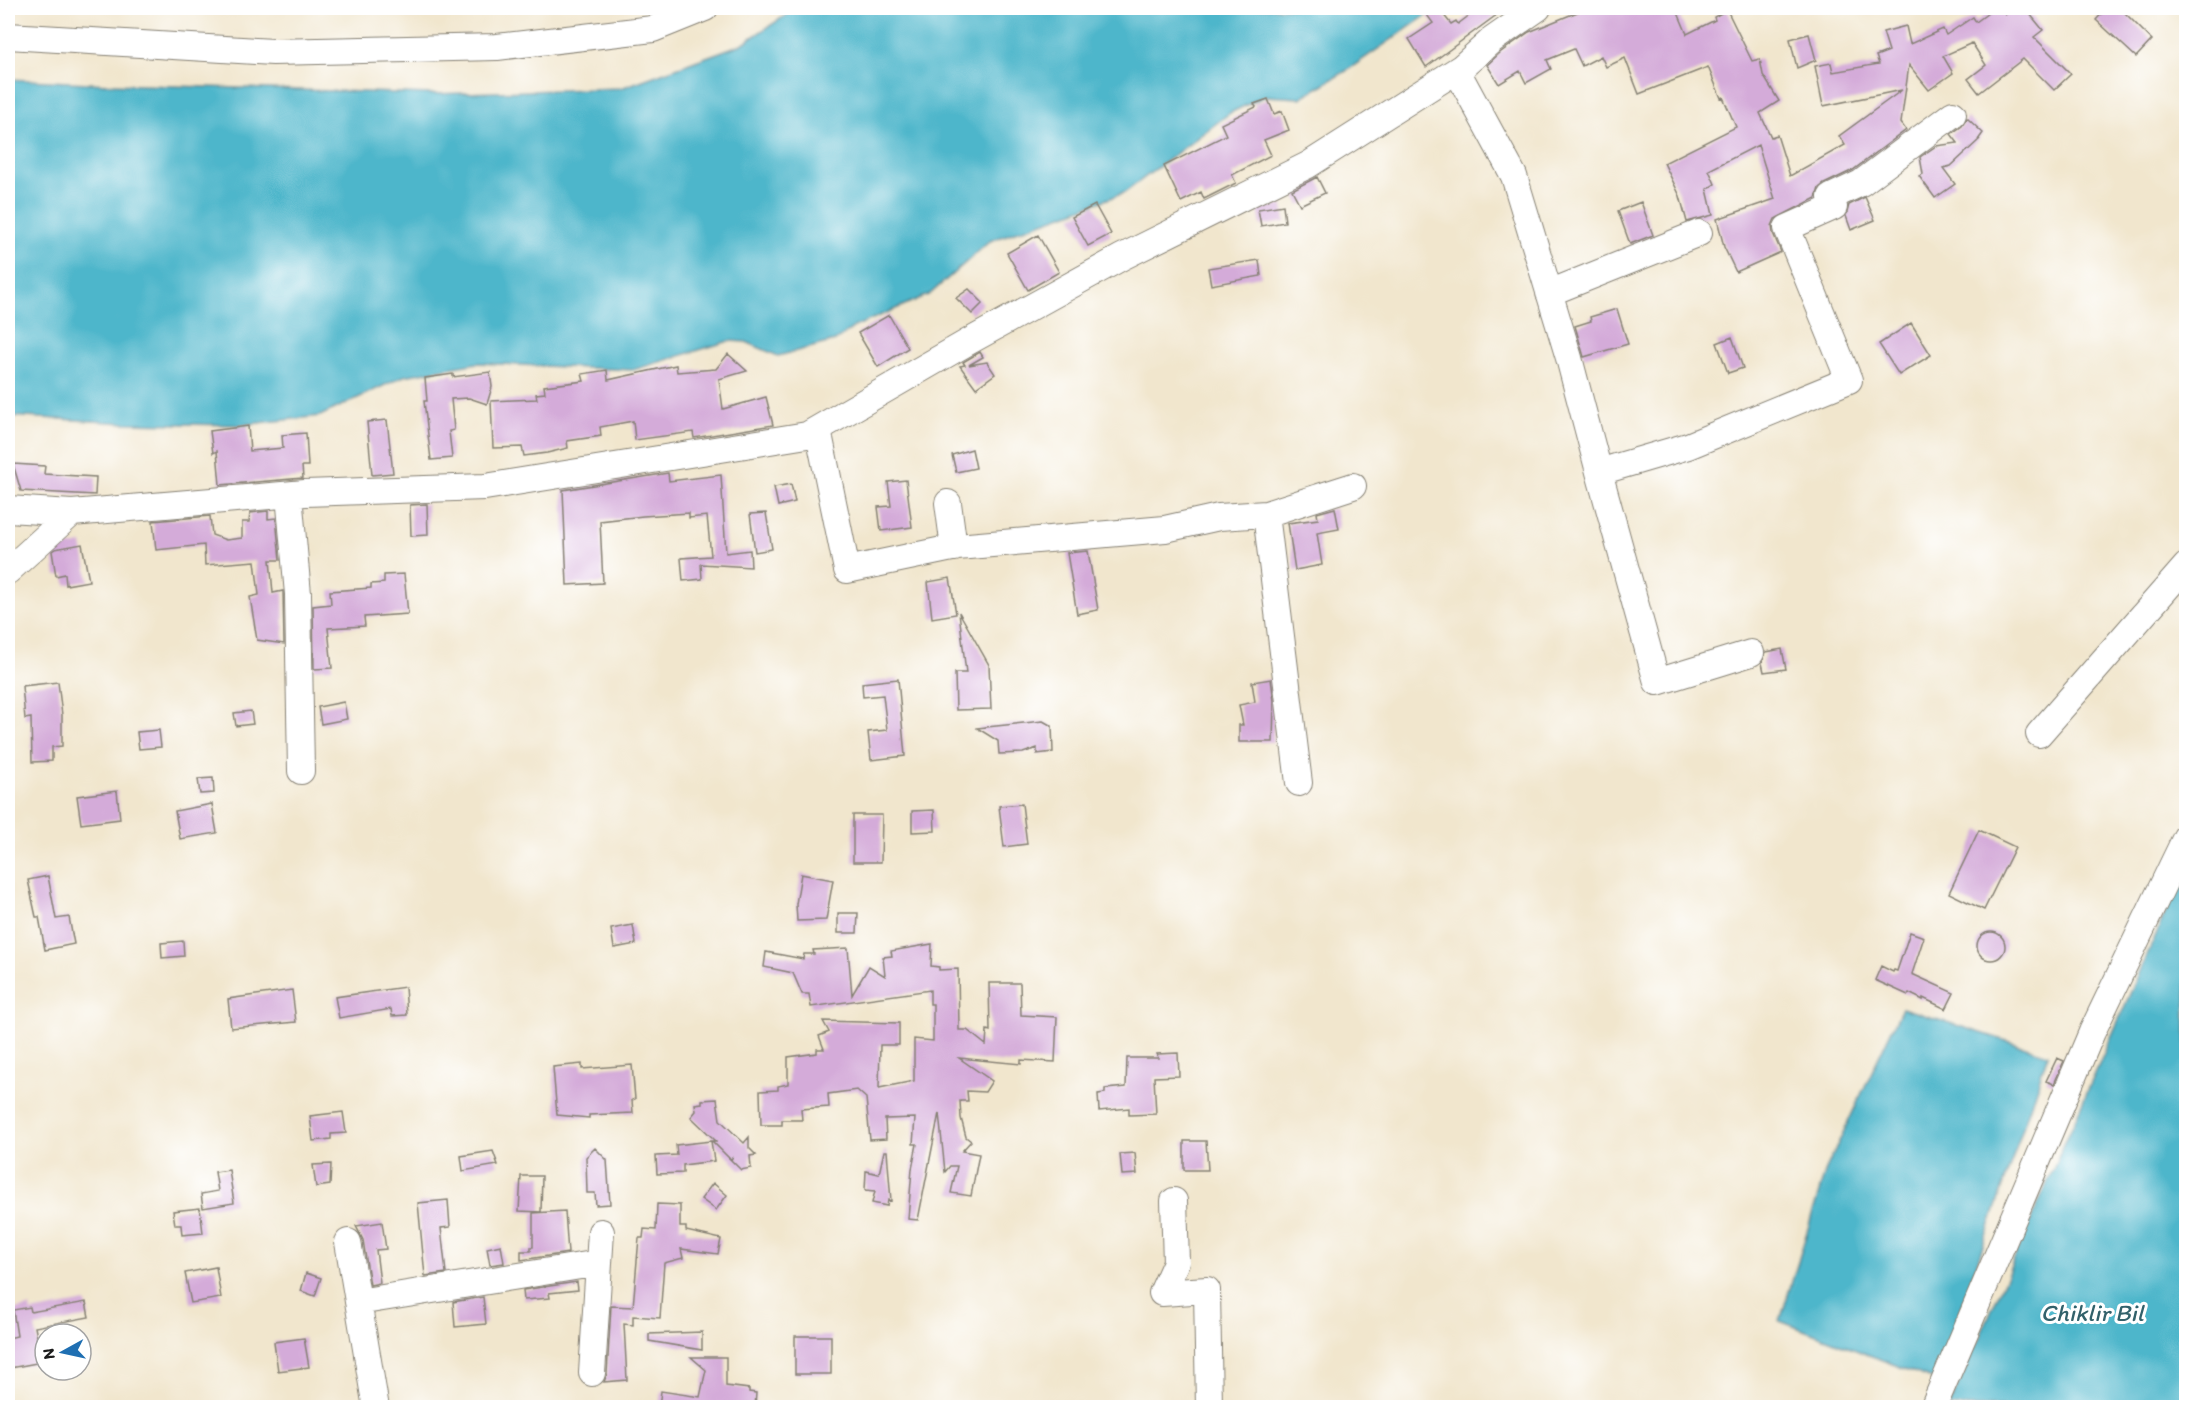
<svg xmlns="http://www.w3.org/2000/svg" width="2194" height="1415" font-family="Itim,sans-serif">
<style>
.water{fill:#4db6cb;stroke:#346974;stroke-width:1.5}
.building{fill:#d4abd9}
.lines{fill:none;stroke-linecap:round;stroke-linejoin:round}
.minor-casing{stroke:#868174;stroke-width:28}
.minor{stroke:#fff;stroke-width:26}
.labels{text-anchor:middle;stroke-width:6;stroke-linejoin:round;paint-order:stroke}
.water-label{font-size:24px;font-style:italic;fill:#32616b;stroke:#fff}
</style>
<rect width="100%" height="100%" fill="#fff"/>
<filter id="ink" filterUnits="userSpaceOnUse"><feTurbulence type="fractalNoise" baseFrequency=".0167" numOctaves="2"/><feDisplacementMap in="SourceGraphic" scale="12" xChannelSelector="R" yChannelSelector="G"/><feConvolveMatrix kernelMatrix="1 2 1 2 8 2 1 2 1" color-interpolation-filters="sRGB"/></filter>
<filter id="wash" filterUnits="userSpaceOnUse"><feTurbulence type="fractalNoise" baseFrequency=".008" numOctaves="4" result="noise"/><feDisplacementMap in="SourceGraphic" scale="24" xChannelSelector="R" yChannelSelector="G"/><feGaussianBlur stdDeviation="1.35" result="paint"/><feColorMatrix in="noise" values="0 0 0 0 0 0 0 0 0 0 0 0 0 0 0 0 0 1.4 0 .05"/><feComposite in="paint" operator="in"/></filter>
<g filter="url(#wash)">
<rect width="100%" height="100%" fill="#f1e6cd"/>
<!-- water -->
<path class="water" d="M797 8H1437L1346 71 1300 98 1265 96 1230 113 1124 193 990 241 930 294 854 327 835 341 778 356 746 342 729 341 633 370 477 363 404 376 320 416 241 425 126 423 8 416V79L109 84 432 94 621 88 742 44Z
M2186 866V1407H1949Z
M1902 1008 2048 1054 1937 1381 1780 1321 1826 1169Z"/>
<g id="blocks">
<!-- building -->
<path class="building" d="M1438 8 1451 24 1456 21 1458 24 1479 8H1506L1426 67 1409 39 1433 23 1427 15Z
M1587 8H1676L1687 34 1715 20 1714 17 1727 10 1752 61 1760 59 1763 75 1779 101 1760 113 1771 137 1777 135 1790 176 1845 145 1839 136 1902 90 1823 106 1815 66 1831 63 1833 72 1879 64 1876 56 1889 51 1883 32 1906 26 1910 44 1943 29 1946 35 1973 17 1976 22 1995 8H2001L2006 14 2015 8H2025L2043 30 2034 37 2071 74 2054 90 2023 59 1979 93 1968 79 1986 65 1972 43 1943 56 1953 73 1929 90 1909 65 1901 123 1906 130 1853 170 1824 184 1819 188 1816 198 1775 219 1772 226 1773 233 1781 252 1736 272 1724 247 1717 219 1775 199 1758 145 1709 170 1715 184 1707 189 1713 215 1687 222 1680 196 1664 163 1736 127 1723 97 1721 98 1708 67 1639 94 1625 58 1606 67 1601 56 1582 66 1574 49 1547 60 1551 69 1526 83 1520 71 1499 84 1487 65 1501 52 1529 32Z
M2107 8H2120L2152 40 2136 57 2096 20Z
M1809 34 1816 60 1797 68 1790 39Z
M1268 99 1274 114 1282 111 1289 130 1264 140 1271 155 1232 175 1236 183 1204 199 1201 192 1181 202 1164 166 1226 135 1221 124 1256 107 1254 104Z
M1967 118 1983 133 1978 140 1980 139 1951 166 1943 168 1955 184 1935 198 1919 176 1923 174 1920 157 1936 146 1958 143 1951 134 1962 126Z
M1317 177 1325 193 1300 205 1292 190Z
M1865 197 1875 220 1851 230 1846 216 1849 205Z
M1641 202 1653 235 1630 244 1618 211Z
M1095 205 1111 234 1088 246 1072 217Z
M1283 205 1285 222 1261 226 1258 209Z
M1038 235 1059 272 1028 290 1007 253Z
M1259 260 1261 276 1211 285 1208 268Z
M969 289 983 303 972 314 956 298Z
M1617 309 1628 344 1584 357 1575 326 1591 321 1590 317Z
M889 315 908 348 878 367 858 333Z
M1911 323 1931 355 1899 375 1879 344Z
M1732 337 1743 368 1728 373 1717 343Z
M980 352 983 357 969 365 987 362 995 374 976 388 960 366 965 365 963 362Z
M728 354 747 371 719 379 723 409 766 397 773 425 694 438 693 432 635 440 633 421 600 427 601 436 567 441 568 448 547 453 524 456 522 447 493 448 491 401 537 399 536 394 545 393 544 386 584 381 582 374 607 370 608 380 676 365 677 372 716 369Z
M490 372 492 387 487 404 469 398 451 399 454 430 449 431 452 458 431 460 424 401H427L425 378 453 374V377Z
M387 420 393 473 372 475 367 422Z
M248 426 250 451 283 448 282 435 306 433 308 466H302L303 478 220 485 217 451 213 453 210 431Z
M972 449 976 468 956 472 952 455Z
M13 464 45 466 44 474 96 477 95 495 21 491Z
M668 473 669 481 721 475 726 553 750 550 751 567 701 564 702 579 683 581 681 558 711 556 707 516 689 518V513L643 516 600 521 603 583 567 585 563 490Z
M906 480 912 527 881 531 878 507 891 506 888 482Z
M791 484 795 502 778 506 774 487Z
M427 504 428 535 411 536 410 505Z
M1335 508 1339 529 1317 533 1322 565 1295 570 1288 523 1318 519 1317 513Z
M268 511V519L276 518 280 560H270L273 593 283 591 284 644 257 640 250 597 259 595 255 561 205 565 204 545 156 550 153 521 210 516 212 535 226 540 242 538V522H249L250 513Z
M766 513 772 549 755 552 750 514Z
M82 544 89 581 66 585 65 574 56 576 52 551 55 549Z
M1088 551 1098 610 1077 614 1067 553Z
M404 574 408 614 364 617 365 626 328 628 332 668 314 669 313 606 331 604 330 591 371 588V584L384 583V575Z
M950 578 956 614 932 618 928 582Z
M959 612 989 665 991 709 956 710 955 673H966Z
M1782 649 1786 669 1764 672 1762 663 1766 652Z
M898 679 905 756 871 760 868 732 887 730 883 695 863 697 862 683Z
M1271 679 1274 701 1273 742H1239V725H1243L1239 705 1255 702 1252 682Z
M58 682 62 715V746L52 747V761L32 762 31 718 25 719 22 686Z
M344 702 347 719 321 724 318 707Z
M251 711 253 724 236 726 234 713Z
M1043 721 1052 726 1053 752 1037 754V748L1023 753 999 754 998 741 977 728Z
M159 730 161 747 139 749 137 732Z
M213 778 214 793 200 794 198 779Z
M117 791 120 819 81 824 77 796Z
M212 804 217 833 180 839 175 811Z
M1022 804 1027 844 1004 847 999 806Z
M934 810 935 831 912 832V811Z
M853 815H882L881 862H853Z
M1979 830 2015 847 1984 910 1949 893Z
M801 874 833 880 826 920 797 921 796 904Z
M48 876 56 919 69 917 74 944 45 950 39 917H36L28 880Z
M838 913H858L857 933H838Z
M633 925 636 944 614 948 611 929Z
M1910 932 1924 937 1912 974 1954 993 1946 1009 1923 998V1000L1909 993 1908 995 1875 980 1881 966 1893 972 1894 970 1897 971Z
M1977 946a14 14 0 1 1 28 0a14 14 0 1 1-28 0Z
M183 941 184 956 162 958 161 943Z
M932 944 931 966 939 967V970L958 969 959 1030H967L986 1045 987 1030 990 1031 989 983H1020L1021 1015 1057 1017 1055 1062 1021 1060V1064L959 1058 992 1081 985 1092 967 1091 968 1101H960L961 1118 966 1137 971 1141 962 1151 979 1154 971 1196 951 1193 957 1166H950L945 1172 939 1113 918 1220 908 1219 912 1169 917 1144H913L915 1118 885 1119 886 1139 870 1140 866 1098 857 1090 828 1094 829 1107 801 1109 802 1120H782V1125H761L760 1091 778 1090V1086L788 1084V1057L817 1053V1049H824L819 1036 829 1032 823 1021 899 1023V1045H880L879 1088 914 1081V1039L933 1041V1004H930V990L811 1007 809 994H802L793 973 764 967 766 952 803 959 804 954H814L813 950 848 948 852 995 869 966 885 976 883 957 892 956 891 951Z
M405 987 407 1015 392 1016 391 1009 339 1018 335 997Z
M292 990 296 1022 231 1028 228 999Z
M1178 1053 1179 1076 1154 1077 1156 1114 1129 1115V1108L1099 1111 1098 1094 1105 1093V1089L1126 1087 1127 1058H1158L1157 1054Z
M2057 1058 2064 1061 2054 1084 2046 1081Z
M582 1064V1069L632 1065 635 1099 632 1100 633 1113 589 1115V1118L557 1115 553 1067Z
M717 1099 720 1120 744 1143 749 1137V1148L756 1155 750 1156 751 1168 741 1170 731 1160 732 1158 730 1159 712 1141H716L691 1117 696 1111 695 1104 702 1103V1100Z
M343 1112 346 1133 331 1134V1139L313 1141 310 1116Z
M711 1141 714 1161 683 1165V1173L657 1174 656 1156 677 1155 676 1145Z
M1184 1141H1206L1208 1170H1184Z
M595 1148 607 1160 610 1204 596 1205 595 1193H587L586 1157Z
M493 1151 498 1165 463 1171 461 1156Z
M884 1151H887L891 1201 888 1200 887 1206 872 1203 875 1191 865 1190 866 1171 879 1174Z
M1135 1153 1137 1174 1122 1175 1120 1154Z
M331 1164 330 1185 316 1187 313 1165Z
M229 1170 234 1203 203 1208 201 1194 218 1191 215 1172Z
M521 1176H542L541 1212 519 1211Z
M713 1183 727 1195 716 1210 701 1199Z
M448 1200 450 1227 441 1228 446 1273 425 1276 418 1203Z
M657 1204 680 1205V1227H686V1231L721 1239 718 1254 681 1249 683 1258 664 1263 660 1318 633 1316V1325L624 1324 627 1380 604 1382 607 1374 611 1306 633 1307 639 1238H643L644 1229 656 1230Z
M200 1208 203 1233 182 1235 181 1225H175L173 1211Z
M565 1211 568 1253 521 1260V1251H531V1247H533V1213Z
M382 1222 386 1249 376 1250 380 1283 370 1285 363 1240 356 1226Z
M501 1245 504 1263 490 1265 487 1248Z
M216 1267 221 1298 191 1303 185 1273Z
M306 1273 321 1278 315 1296 301 1291Z
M577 1282 578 1290 549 1293 550 1298 524 1300 523 1290Z
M483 1297 486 1324 455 1327 453 1302Z
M86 1302 89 1317 35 1327 42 1362 10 1368 8 1338 17 1336 13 1310 30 1307 31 1312Z
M702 1332V1350L649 1341V1334Z
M795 1336H831V1374H795Z
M304 1338 309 1367 278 1371 274 1342Z
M691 1357H726V1386L749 1389V1392L756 1393 755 1407 715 1405V1407H659L661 1391 700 1397 706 1370Z"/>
</g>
</g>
<g filter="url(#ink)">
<use href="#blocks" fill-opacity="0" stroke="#868174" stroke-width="1.5"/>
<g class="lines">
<defs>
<path id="minor" d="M8 36 273 52 497 47 653 29 705 8
M1457 71 1514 176 1569 358 1599 472 1688 446 1849 380 1787 228 1834 207 1831 197 1861 183 1953 114
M1549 293 1699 233
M818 429 847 570 957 547 1165 529 1219 517 1266 514 1353 486
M1599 472 1657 682 1751 653
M289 495 298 594 301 771
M948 503 954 548
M8 509 72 513
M1266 514 1299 783
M8 571 72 513 305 493 485 487 807 435 968 342 1122 257 1308 165 1462 67 1492 40 1538 8
M2039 734 2186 566
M1174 1201 1176 1262 1162 1293 1207 1290 1209 1408
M348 1242 376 1408
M358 1302 599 1263
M592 1373 601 1232
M1933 1408 2092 1032 2186 837"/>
</defs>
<!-- minor casing -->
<use href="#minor" class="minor-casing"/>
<!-- minor -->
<use href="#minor" class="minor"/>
</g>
</g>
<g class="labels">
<!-- water labels -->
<g class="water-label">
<text x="2092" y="1321">Chiklir Bil</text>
</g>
</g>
<!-- margin -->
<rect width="2194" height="1415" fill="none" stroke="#fff" stroke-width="30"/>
<!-- north arrow -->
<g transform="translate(63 1352) rotate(262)"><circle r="28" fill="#ffffff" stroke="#a4a4a4" stroke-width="1.5"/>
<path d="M0-4.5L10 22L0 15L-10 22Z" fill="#1f6fb2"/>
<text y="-9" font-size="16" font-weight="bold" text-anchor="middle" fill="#1c1c1c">N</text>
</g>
</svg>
